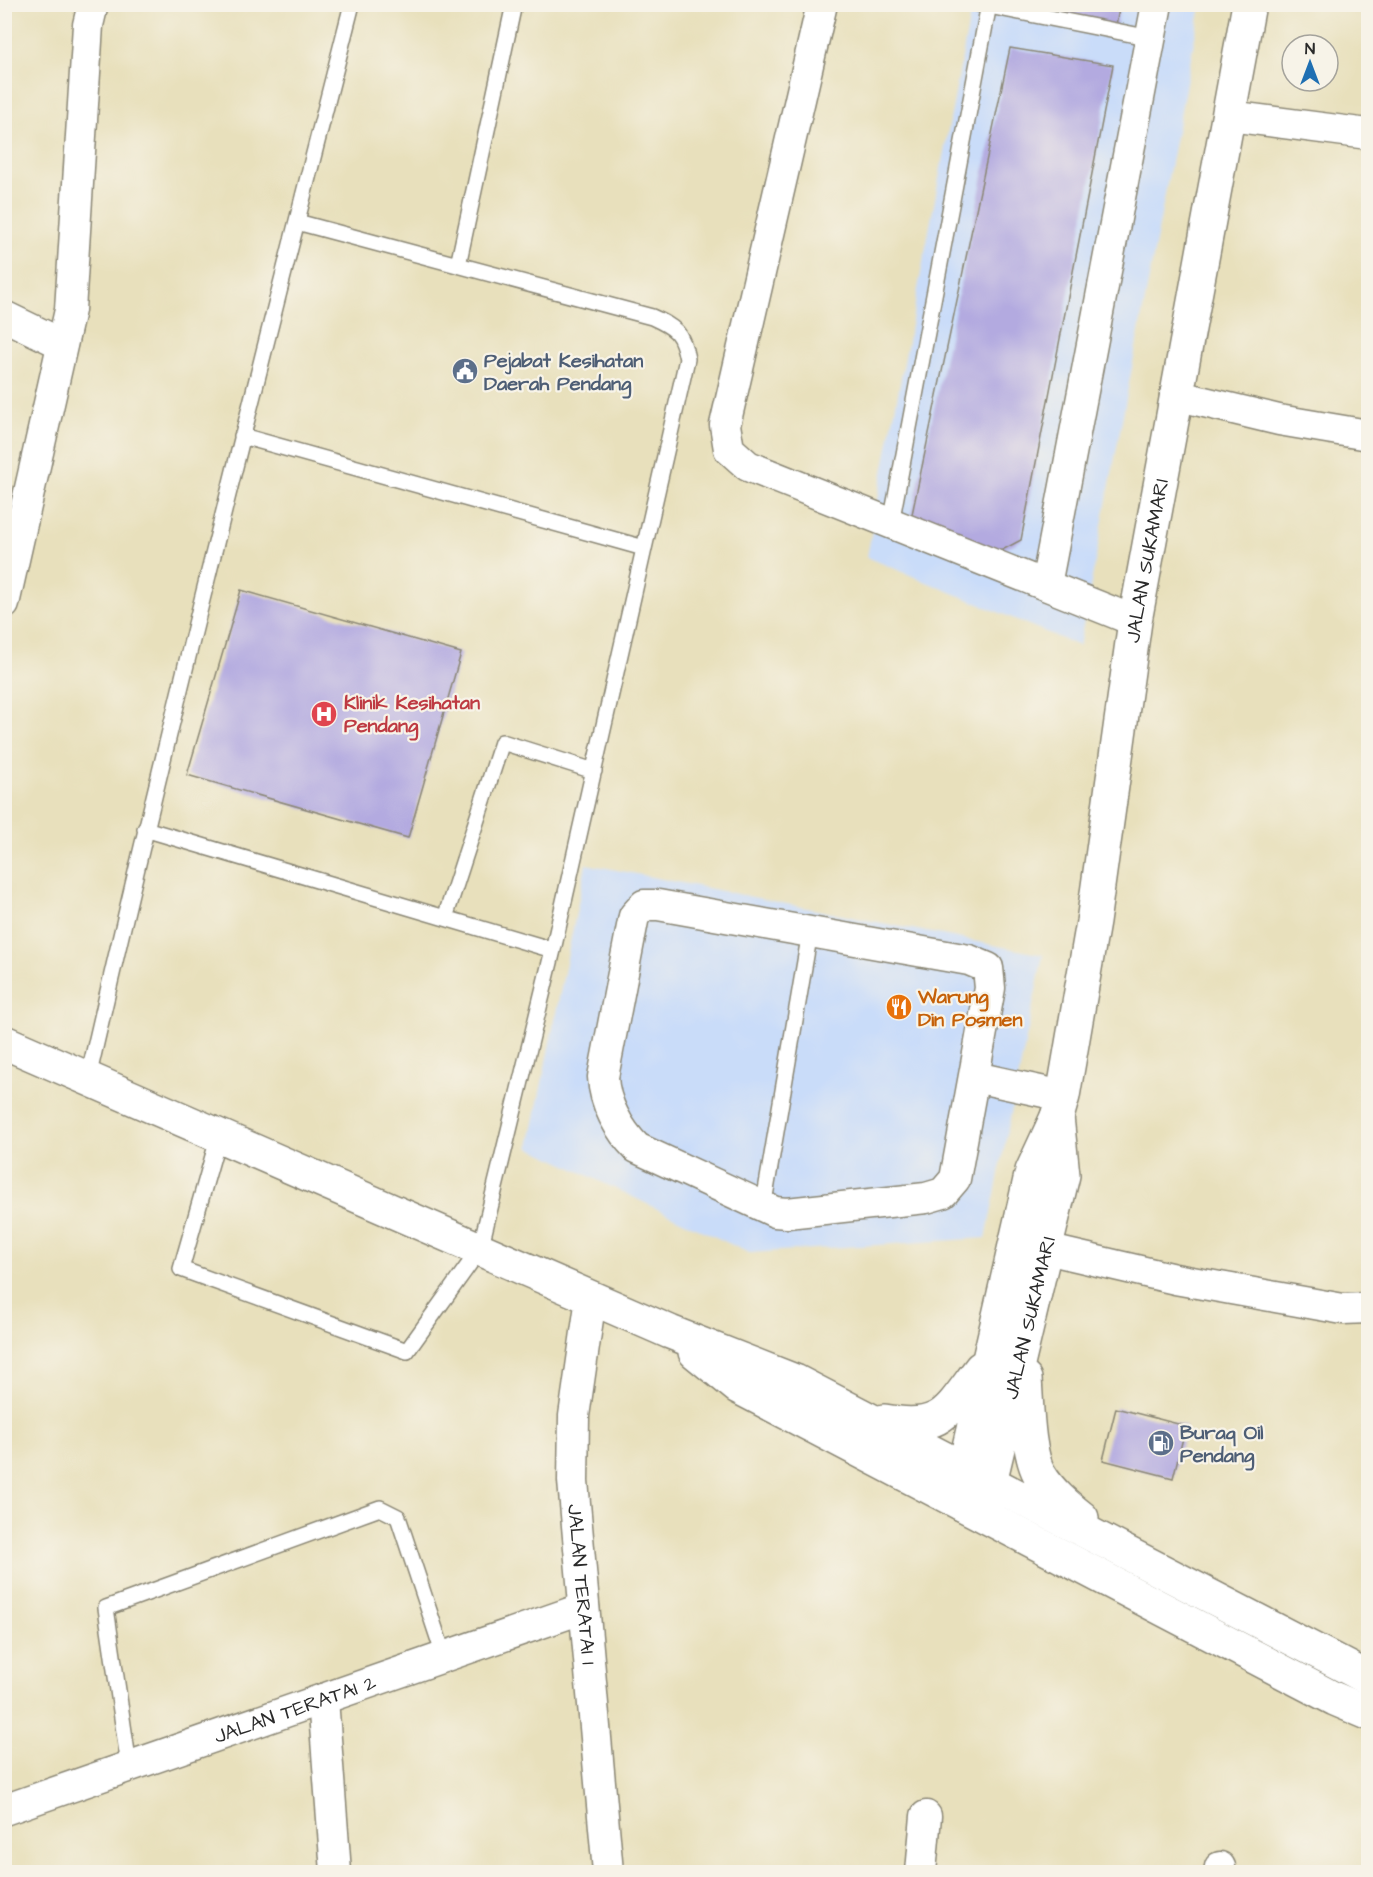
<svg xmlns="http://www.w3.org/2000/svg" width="1373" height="1877" font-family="'Architects Daughter',sans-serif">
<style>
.built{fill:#c9dcf9}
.building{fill:#b3aae0}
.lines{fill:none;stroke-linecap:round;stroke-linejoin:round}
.lane-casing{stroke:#8a8674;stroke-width:18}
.street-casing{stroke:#8a8674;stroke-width:33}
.secondary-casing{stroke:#8a8674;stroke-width:36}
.lane{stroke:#fff;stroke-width:15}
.street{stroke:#fff;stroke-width:30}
.secondary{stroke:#fff;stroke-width:33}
.labels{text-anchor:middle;stroke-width:4.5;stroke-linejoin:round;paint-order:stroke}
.service-label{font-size:20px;font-weight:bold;fill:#4e5e75;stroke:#f7f3e8;text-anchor:start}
.street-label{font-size:20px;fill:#2b2b2b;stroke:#f7f3e8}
.health-label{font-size:20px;font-weight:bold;fill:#be3a42;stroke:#f7f3e8;text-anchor:start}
.food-label{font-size:20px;font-weight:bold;fill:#c56008;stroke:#f7f3e8;text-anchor:start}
</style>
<rect width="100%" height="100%" fill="#f7f3e8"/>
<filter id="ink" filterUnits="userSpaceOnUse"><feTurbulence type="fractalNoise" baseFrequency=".0167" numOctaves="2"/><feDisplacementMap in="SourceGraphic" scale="12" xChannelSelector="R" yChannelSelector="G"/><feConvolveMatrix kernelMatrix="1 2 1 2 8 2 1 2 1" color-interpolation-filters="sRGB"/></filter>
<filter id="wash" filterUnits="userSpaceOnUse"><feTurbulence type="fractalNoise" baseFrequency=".008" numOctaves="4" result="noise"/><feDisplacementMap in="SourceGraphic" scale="24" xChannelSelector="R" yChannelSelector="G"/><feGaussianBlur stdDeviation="1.35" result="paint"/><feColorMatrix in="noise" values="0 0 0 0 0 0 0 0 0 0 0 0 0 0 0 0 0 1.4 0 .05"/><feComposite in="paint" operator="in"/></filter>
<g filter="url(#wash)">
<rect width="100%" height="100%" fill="#e8e0bc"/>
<!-- built -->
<path class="built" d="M972 5H1201L1079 646 867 557Z
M586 864 1043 955 986 1238 749 1253 529 1147Z"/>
<g id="blocks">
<!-- building -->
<path class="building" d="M1017 4H1120L1115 30Z
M1010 48 1113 65 1021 540 993 555 911 519Z
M241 590 461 653 408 838 187 775Z
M1116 1408 1186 1426 1173 1478 1103 1460Z"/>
</g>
</g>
<g filter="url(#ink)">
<use href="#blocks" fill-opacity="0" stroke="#8a8674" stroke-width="1.5"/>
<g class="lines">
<defs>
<path id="lane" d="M979 4 1151 38
M458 265 514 4
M242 436 644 548
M891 523 989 4
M145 829 553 950
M445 918 502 742 594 771
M88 1078C170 719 261 362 352 4
M219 1135 181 1269 407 1351 480 1249 553 950 687 359C682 332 676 328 652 317L297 222
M763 1208 810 932
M129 1766 106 1608 380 1508 398 1517 444 1656"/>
<g id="street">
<path d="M822 4 725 425 729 449 748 466 1135 621"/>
<path d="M1229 116 1368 134"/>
<path d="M4 316 62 344"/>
<path d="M1175 395 1279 420 1368 435"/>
<path d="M1046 585 1157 4"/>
<path d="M4 604 70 310 88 25 93 4"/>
<path d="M644 905H658L969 960 988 968 990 988 955 1179 943 1193 926 1198 787 1213 775 1212 637 1148C619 1130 604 1103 603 1077L634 916Z"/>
<path d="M975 1077 1063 1096"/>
<path d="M1046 1249 1175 1279 1343 1309 1368 1308"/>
<path id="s1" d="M591 1298 574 1416 573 1481 608 1872"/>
<path d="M323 1699 336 1872"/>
<path id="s2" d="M4 1810 584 1608"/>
<path d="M921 1872 926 1816"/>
<path d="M1219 1872 1220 1867"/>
</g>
<g id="secondary">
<path d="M4 1042 670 1332 795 1381 1368 1678"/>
<path d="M695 1352 738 1387 1335 1699 1368 1713"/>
<path d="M1025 1379C1027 1403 1027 1454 1040 1475 1050 1492 1067 1506 1082 1518"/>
<path d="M884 1421C943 1432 948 1411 981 1368"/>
<path id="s3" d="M988 1502 990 1482 1063 1175 1057 1117"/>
<path id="s4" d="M962 1504 964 1469 1032 1171 1057 1117 1063 1096 1093 922 1135 621 1249 4"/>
</g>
</defs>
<!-- lane casing -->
<use href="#lane" class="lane-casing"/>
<!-- street casing -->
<use href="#street" class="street-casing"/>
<!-- secondary casing -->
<use href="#secondary" class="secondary-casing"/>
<!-- lane -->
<use href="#lane" class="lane"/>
<!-- street -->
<use href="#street" class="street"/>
<!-- secondary -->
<use href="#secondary" class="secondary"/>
</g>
</g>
<!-- icons -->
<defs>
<symbol id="civic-disc" viewBox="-11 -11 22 22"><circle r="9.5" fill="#5c6f8a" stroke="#f7f3e8"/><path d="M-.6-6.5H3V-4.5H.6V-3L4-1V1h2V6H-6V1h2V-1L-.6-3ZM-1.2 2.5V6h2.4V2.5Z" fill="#fff"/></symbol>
<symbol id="hospital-disc" viewBox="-11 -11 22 22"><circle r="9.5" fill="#e0444e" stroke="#f7f3e8"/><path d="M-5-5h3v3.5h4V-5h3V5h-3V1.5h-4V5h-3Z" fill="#fff"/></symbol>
<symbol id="restaurant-disc" viewBox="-11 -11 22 22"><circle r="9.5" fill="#e8710a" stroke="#f7f3e8"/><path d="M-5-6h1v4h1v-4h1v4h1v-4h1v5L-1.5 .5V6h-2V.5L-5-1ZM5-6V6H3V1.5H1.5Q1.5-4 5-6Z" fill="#fff"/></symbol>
<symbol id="fuel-disc" viewBox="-11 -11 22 22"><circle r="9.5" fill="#5c6f8a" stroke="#f7f3e8"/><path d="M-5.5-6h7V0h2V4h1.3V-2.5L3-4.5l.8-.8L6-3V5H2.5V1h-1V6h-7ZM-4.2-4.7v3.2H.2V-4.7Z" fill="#fff"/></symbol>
</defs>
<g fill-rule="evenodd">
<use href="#civic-disc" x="450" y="356" width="30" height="30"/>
<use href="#hospital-disc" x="309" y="699" width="30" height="30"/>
<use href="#restaurant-disc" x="884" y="992" width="30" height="30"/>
<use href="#fuel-disc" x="1146" y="1428" width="30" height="30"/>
</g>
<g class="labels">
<!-- service labels -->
<g class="service-label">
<text x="484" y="367">Pejabat Kesihatan<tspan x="484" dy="23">Daerah Pendang</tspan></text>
<text x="1180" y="1439">Buraq Oil<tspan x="1180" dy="23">Pendang</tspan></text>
</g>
<!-- street labels -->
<g class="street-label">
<text dy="7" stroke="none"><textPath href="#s4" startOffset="964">JALAN SUKAMARI</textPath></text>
<text dy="7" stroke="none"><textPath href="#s3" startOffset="189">JALAN SUKAMARI</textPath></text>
<text dy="7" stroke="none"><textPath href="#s1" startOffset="288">JALAN TERATAI 1</textPath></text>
<text dy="7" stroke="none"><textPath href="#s2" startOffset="308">JALAN TERATAI 2</textPath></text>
</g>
<!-- health labels -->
<g class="health-label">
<text x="344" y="709">Klinik Kesihatan<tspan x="344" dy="23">Pendang</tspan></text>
</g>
<!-- food labels -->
<g class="food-label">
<text x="918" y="1003">Warung<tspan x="918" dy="23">Din Posmen</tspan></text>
</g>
</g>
<!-- margin -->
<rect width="1373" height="1877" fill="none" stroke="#f7f3e8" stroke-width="24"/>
<!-- north arrow -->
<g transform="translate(1310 63)"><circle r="28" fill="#f7f3e8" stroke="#a5a39c" stroke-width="1.5"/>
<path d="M0-4.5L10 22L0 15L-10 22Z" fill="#1f6fb2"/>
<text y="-9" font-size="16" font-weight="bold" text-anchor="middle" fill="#2b2b2b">N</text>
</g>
</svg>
